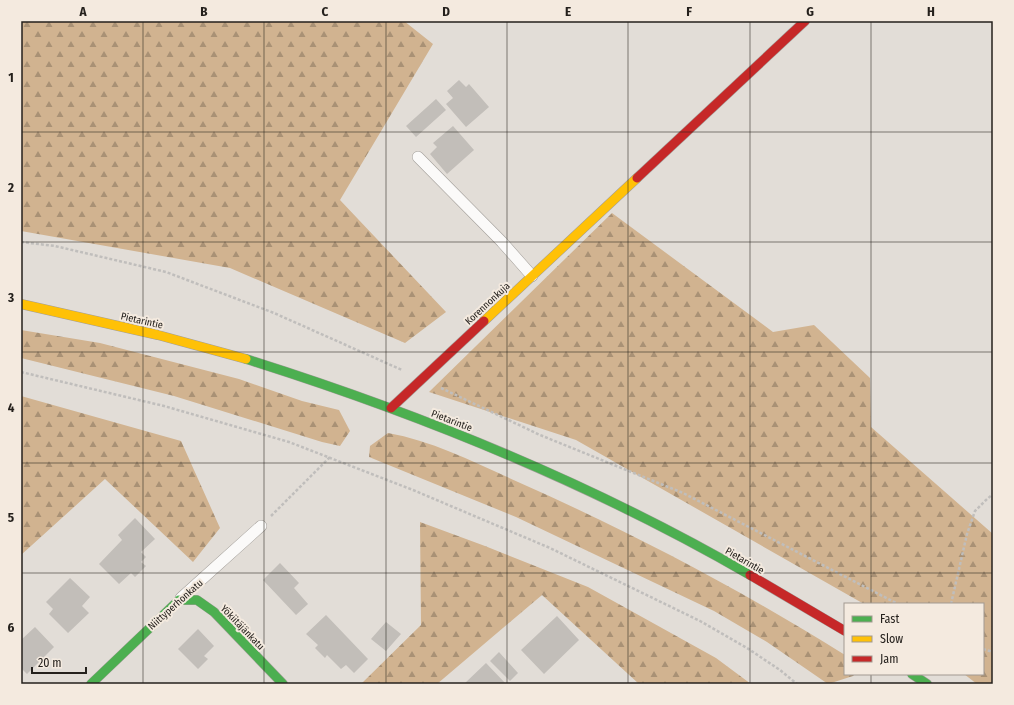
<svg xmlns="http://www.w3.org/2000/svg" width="1014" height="705" font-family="'Fira Sans Condensed',sans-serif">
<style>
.forest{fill:url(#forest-firs)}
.building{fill:#c2beb9}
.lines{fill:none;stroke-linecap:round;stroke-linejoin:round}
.lane-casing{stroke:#a29e99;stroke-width:12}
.fast-casing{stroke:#a29e99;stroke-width:10}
.slow-casing{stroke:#a29e99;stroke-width:10}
.jam-casing{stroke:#a29e99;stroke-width:10}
.path{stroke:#c0bebc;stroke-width:2.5;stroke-dasharray:3 2;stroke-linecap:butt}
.lane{stroke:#fbfaf9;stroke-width:11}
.fast{stroke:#4caf50;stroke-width:9}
.slow{stroke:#ffc107;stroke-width:9}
.jam{stroke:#c62828;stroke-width:9}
.grid{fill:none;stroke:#24201c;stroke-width:1;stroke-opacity:0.55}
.labels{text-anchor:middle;stroke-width:4;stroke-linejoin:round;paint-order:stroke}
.street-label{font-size:10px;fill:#24201c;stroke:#f4eadf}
.neatline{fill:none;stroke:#24201c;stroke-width:1.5}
.grid-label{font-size:13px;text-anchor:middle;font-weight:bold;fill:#24201c}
</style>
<defs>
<pattern id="forest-firs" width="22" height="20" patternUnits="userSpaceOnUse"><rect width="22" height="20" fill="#d1b390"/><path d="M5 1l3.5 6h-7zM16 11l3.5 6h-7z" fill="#a99175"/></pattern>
</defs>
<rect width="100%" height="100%" fill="#e2ddd7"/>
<!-- forest -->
<path class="forest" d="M21 21H404L433 44 340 200 446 312 405 343 230 268 21 231Z
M612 213 773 332 814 325 870 378 871 427 993 534V684H977L964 674H983V604H864L576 440 429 392Z
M21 330 100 343 181 364 239 379 302 401 339 410 350 431 340 446 322 442 174 396 21 358Z
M21 396 181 441 220 528 193 562 105 479 21 555Z
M388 433C433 441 476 463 518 482 631 532 741 590 845 655V674H855L853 676 828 684 767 642 714 611 516 517 369 457 370 446Z
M420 522 485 546 588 587 716 658 751 684H639L542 595 437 684H361L421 625Z"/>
<!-- building -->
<path class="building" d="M459 80 466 87 469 84 489 107 466 127 446 104 453 98 447 91Z
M436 99 446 110 416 137 406 126Z
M453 126 474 150 447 174 430 154 437 147 433 143Z
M135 518 155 539 141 552 146 557 141 562 146 566 135 577 131 573 119 584 99 564 122 540 118 535Z
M280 563 299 583 294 588 308 604 296 615 263 580Z
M70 578 90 597 82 606 89 613 68 633 49 614 53 609 46 602Z
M326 615 368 659 354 673 346 665 341 669 327 655 325 658 315 648 318 645 306 634Z
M557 616 579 640 544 674 521 650Z
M386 622 401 634 386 651 371 639Z
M35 627 54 647 27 674 21 668V640Z
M198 629 214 646 204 656 208 659 198 669 178 649Z
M499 652 518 673 510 681 490 661Z
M486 663 506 684H464Z"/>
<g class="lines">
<defs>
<path id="lane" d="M418 157 502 242 532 276
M181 598 261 526"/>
<path id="fast" d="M246 359C421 414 591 483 750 575
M912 674 927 684
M91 684 179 600H197L214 612 283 684"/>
<path id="slow" d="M21 304 158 335 246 359
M484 321 637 178"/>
<path id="jam" d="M637 178 805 21
M391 408 484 321
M750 575 845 631"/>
</defs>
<!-- lane casing -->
<use href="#lane" class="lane-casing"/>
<!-- fast casing -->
<use href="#fast" class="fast-casing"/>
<!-- slow casing -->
<use href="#slow" class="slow-casing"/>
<!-- jam casing -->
<use href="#jam" class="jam-casing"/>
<!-- path -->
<path class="path" d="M21 242 55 246 166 272 274 313 402 370
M21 372 164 406 289 442 413 490 550 548 700 621 747 648 780 670 797 684
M441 388 540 435 683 493 898 604
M271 516 330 457
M951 604 967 534 975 511 986 500 993 494
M983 649 993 652"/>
<!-- lane -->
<use href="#lane" class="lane"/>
<!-- fast -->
<use href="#fast" class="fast"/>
<!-- slow -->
<use href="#slow" class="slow"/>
<!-- jam -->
<use href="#jam" class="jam"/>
</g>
<!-- grid -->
<path class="grid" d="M143 21V684M264 21V684M386 21V684M507 21V684M628 21V684M750 21V684M871 21V604M21 132H993M21 242H993M21 352H993M21 463H993M21 573H993M871 674V684"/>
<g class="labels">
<!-- street labels -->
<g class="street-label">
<text transform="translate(487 303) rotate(-43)" y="4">Korennonkuja</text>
<text transform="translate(142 320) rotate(13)" y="4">Pietarintie</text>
<text transform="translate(452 420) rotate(21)" y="4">Pietarintie</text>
<text transform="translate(745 560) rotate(30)" y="4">Pietarintie</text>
<text transform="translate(175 604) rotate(-42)" y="4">Niittyperhonkatu</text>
<text transform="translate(243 627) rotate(46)" y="4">Yökiitäjänkatu</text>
</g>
</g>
<!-- border -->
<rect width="1014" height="705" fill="none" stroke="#f4eadf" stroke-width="44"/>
<!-- legend -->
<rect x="844" y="603" width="140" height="72" fill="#f4eadf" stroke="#a19991"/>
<rect x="852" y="616" width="20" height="6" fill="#4caf50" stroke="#a19991"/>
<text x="880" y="623" font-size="12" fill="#24201c">Fast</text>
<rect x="852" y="636" width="20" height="6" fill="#ffc107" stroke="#a19991"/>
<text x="880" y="643" font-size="12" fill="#24201c">Slow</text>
<rect x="852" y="656" width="20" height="6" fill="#c62828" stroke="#a19991"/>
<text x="880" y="663" font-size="12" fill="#24201c">Jam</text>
<!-- scale -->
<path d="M32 667v6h54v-6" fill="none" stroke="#24201c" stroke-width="2"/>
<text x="38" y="667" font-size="12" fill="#24201c" stroke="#f4eadf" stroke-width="3" paint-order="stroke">20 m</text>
<rect x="22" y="22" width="970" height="661" class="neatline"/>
<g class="grid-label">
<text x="83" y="16">A</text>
<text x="204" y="16">B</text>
<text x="325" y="16">C</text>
<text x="446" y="16">D</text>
<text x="568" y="16">E</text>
<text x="689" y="16">F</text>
<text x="810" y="16">G</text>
<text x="931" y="16">H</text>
<text x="11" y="82">1</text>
<text x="11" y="192">2</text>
<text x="11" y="302">3</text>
<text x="11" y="412">4</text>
<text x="11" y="522">5</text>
<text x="11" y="632">6</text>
</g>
</svg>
